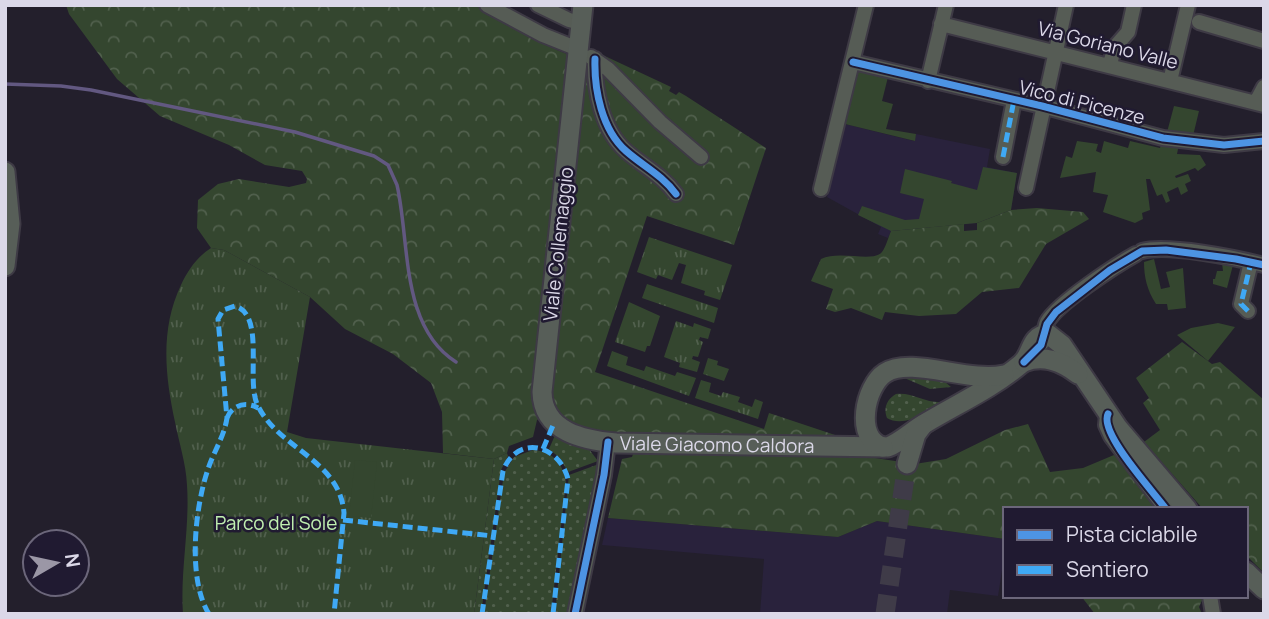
<svg xmlns="http://www.w3.org/2000/svg" width="1269" height="619" font-family="Manrope,sans-serif">
<style>
.built{fill:#29223c}
.grass{fill:url(#grass-dots)}
.forest{fill:url(#forest-crowns)}
.park{fill:url(#park-tufts)}
.garden{fill:#34462f}
.lines{fill:none;stroke-linecap:round;stroke-linejoin:round}
.stream{stroke:#625881;stroke-width:3.5}
.major-tunnel{stroke:#3f3b48;stroke-width:19;stroke-dasharray:19 10;stroke-linecap:butt}
.minor-casing{stroke:#3e3a45;stroke-width:18}
.major-casing{stroke:#3e3a45;stroke-width:23}
.minor{stroke:#565c55;stroke-width:14}
.major{stroke:#575e58;stroke-width:19}
.quiet{stroke:#3fa9f5;stroke-width:5;stroke-dasharray:10 5;stroke-linecap:butt}
.cycleway-casing{stroke:#201a31;stroke-width:11}
.cycleway{stroke:#4d94e3;stroke-width:7}
.labels{text-anchor:middle;stroke-width:5;stroke-linejoin:round;paint-order:stroke}
.street-label{font-size:19px;fill:#dbd8e8;stroke:#201a31}
.park-label{font-size:19px;fill:#c0f0b0;stroke:#201a31}
</style>
<defs>
<pattern id="grass-dots" width="8" height="8" patternUnits="userSpaceOnUse" patternTransform="scale(1.75)"><rect width="8" height="8" fill="#34462f"/><path d="M2 2h.1M6 6h.1" fill="none" stroke="#51604d" stroke-width="1.8" stroke-linecap="round"/></pattern>
<pattern id="forest-crowns" width="20" height="18" patternUnits="userSpaceOnUse" patternTransform="scale(1.75)"><rect width="20" height="18" fill="#34462f"/><path d="M2 6a3 3 0 1 1 6 0M12 15a3 3 0 1 1 6 0" fill="none" stroke="#51604d"/></pattern>
<pattern id="park-tufts" width="24" height="20" patternUnits="userSpaceOnUse" patternTransform="scale(1.75)"><rect width="24" height="20" fill="#34462f"/><path d="M3 7l-1-3M5 7V3M7 7l1-3M15 17l-1-3M17 17v-4M19 17l1-3" fill="none" stroke="#51604d"/></pattern>
</defs>
<rect width="100%" height="100%" fill="#231f2c"/>
<!-- built -->
<path class="built" d="M845 124 914 141 916 134 990 149 987 167 1017 173 1011 210 977 223 891 231 888 238 878 234 881 227 827 197Z
M608 518 838 537 877 521 1005 539V552L998 596 950 590 947 614H760L764 559 602 545Z"/>
<!-- grass -->
<path class="grass" d="M906 376 945 382 951 387 930 389 902 377Z
M896 394C913 392 926 404 944 402L946 406C929 412 903 428 887 418 883 408 887 399 896 394Z
M556 433 588 448 598 461 568 472 560 458 549 449Z
M533 450C552 451 563 463 566 482L551 614H484L504 473 514 457Z
M507 453 508 456 501 470 481 614H474L494 459Z
M599 464 571 614H555L569 475Z"/>
<!-- forest -->
<path class="forest" d="M66 5H476L557 50 589 63 592 50 671 87 669 91 676 95 679 92 686 96 766 148 734 245 647 216 595 372 764 429 769 413 838 436 832 440 609 435C588 429 571 425 555 410L537 420 533 437 509 446 507 453 494 459 443 453 442 412 431 383 393 354 345 329 310 297 224 250 211 248 197 228 198 200 218 184 239 179 289 187 306 183 307 179 302 171 265 165 229 145 160 116 117 79 69 14Z
M1037 208 1083 212 1089 219 1046 244 1019 288 982 292 956 314 919 316 885 312 882 320 851 308 835 312 826 309 833 289 811 281 821 259C840 250 873 263 882 252 886 247 888 238 891 231L964 224V231L977 230V223L1011 210Z
M1182 342 1212 364 1220 362 1264 400V573L1246 555V509H1203L1144 442 1160 430 1143 403 1149 398 1136 378Z
M1028 424 1050 472 1083 468 1114 455 1154 485 1175 509H1005V539L877 521 838 537 608 518 622 459 632 457 634 451 875 458 915 464 946 459 1005 430Z
M1081 596H1204L1199 607 1202 614H1095Z"/>
<!-- park -->
<path class="park" d="M649 237 732 265 720 300 704 295 705 291 681 283 686 265 679 263 672 280 658 275 656 279 637 272Z
M211 248 224 250 310 297 287 432 306 438 494 459 474 614H183C180 571 190 528 187 485 186 463 179 443 175 422 165 376 160 329 181 285 188 270 197 257 211 248Z
M647 284 718 308 714 323 642 298Z
M629 302 660 316 650 346H647L645 352 615 342Z
M676 321 693 327 694 323 711 329 708 339 700 337 699 340 703 342 698 357 693 356 692 359 700 362 697 372 679 367 680 363 664 357Z
M612 351 628 357 626 365 644 371 646 366 675 376 677 372 696 378 689 396 607 366Z
M708 358 718 361 717 365 729 369 724 381 703 374Z
M701 380 711 383 709 392 721 396 723 392 740 397 738 402 752 407 755 399 763 402 758 419 695 398Z"/>
<!-- garden -->
<path class="garden" d="M859 68 915 82V84L888 77 882 101 893 104 886 129 916 134 915 141 845 124Z
M1174 106 1199 111 1192 140 1166 136Z
M1077 141 1098 144 1096 151 1101 153 1104 141 1128 148 1130 141 1160 148 1162 141 1179 144 1177 154 1200 155 1206 165 1198 171 1195 168 1175 176 1176 178 1188 174 1191 181 1185 184 1188 191 1181 195 1178 187 1167 192 1170 201 1166 203 1162 194 1157 196 1150 179H1146L1150 210 1142 213 1143 219 1135 223 1103 212 1108 195 1093 192 1096 172 1060 178 1066 156 1072 158Z
M983 167 1017 173 1011 210 977 223 891 231 858 215 862 206 905 220 919 219 924 199 900 193 905 169 952 181 951 183 977 190Z
M1154 259 1161 289 1170 287 1166 272 1183 268 1186 308 1168 310 1167 304H1156C1147 290 1144 277 1144 262Z
M1222 263 1233 265 1227 288 1213 284V279H1215L1217 271H1223Z
M1218 323 1235 327 1208 361 1177 335 1191 328Z
M355 460 377 462 371 518 349 516Z"/>
<g class="lines">
<!-- stream -->
<path class="stream" d="M5 84 61 86 91 90 295 132 374 156 388 165 397 185C410 241 400 327 456 362"/>
<!-- major-tunnel -->
<path class="major-tunnel" d="M885 614 907 464"/>
<defs>
<path id="minor" d="M487 5 543 35 578 49
M538 5 569 20 581 23
M1199 22 1264 41
M941 24 1264 105
M591 57 608 69 660 122 701 157
M595 59C594 90 602 130 626 151 643 166 662 175 676 194
M853 62 1042 106 1163 138 1224 145 1264 141
M1110 65 1114 48 1128 32 1134 5
M928 81 946 5
M1170 81 1188 5
M1256 102 1264 87
M1003 157 1014 100
M1026 188 1066 5
M821 189 866 5
M1142 251C1168 244 1237 258 1264 265
M1248 311 1241 304 1251 262
M1042 343C1045 336 1044 329 1047 322 1058 303 1116 265 1136 254
M1107 415 1106 425 1111 436 1166 509
M1210 596 1213 614
M575 614 604 475 608 442"/>
<g id="major">
<path id="s1" d="M583 5 542 392C543 432 583 440 616 443L888 447C901 442 912 431 924 424 957 404 991 389 1021 364 1033 354 1029 336 1048 334L1062 345 1118 428 1187 509"/>
<path d="M5 172 10 224 5 266"/>
<path d="M1024 362C1043 354 1063 362 1078 374"/>
<path d="M883 447C854 439 865 386 885 373 911 356 968 383 1004 375"/>
<path d="M907 464 916 434 922 426"/>
<path d="M1246 572 1264 589"/>
</g>
</defs>
<!-- minor casing -->
<use href="#minor" class="minor-casing"/>
<!-- major casing -->
<use href="#major" class="major-casing"/>
<!-- minor -->
<use href="#minor" class="minor"/>
<!-- major -->
<use href="#major" class="major"/>
<!-- quiet -->
<path class="quiet" d="M1003 157 1014 100
M1248 311 1241 304 1251 262
M227 418C232 405 246 401 258 408
M543 449 554 423
M343 520 493 536
M209 614C187 579 195 507 208 469 214 451 224 437 227 418L218 319 223 310 235 306C266 315 245 382 258 406 279 449 340 460 344 513L334 614
M482 614 503 471C517 434 559 444 568 479L553 614"/>
<defs>
<path id="cycleway" d="M595 59C594 90 602 130 626 151 643 166 662 175 676 194
M853 62 1042 106 1163 138 1224 145 1264 141
M1024 362 1041 345 1047 324 1056 312 1110 270 1142 251 1166 250 1236 259 1264 265
M1108 414C1099 433 1152 490 1166 509
M575 614 604 475 608 442"/>
</defs>
<!-- cycleway casing -->
<use href="#cycleway" class="cycleway-casing"/>
<!-- cycleway -->
<use href="#cycleway" class="cycleway"/>
</g>
<g class="labels">
<!-- street labels -->
<g class="street-label">
<text transform="translate(1108 45) rotate(14)" y="7">Via Goriano Valle</text>
<text transform="translate(1082 102) rotate(14)" y="7">Vico di Picenze</text>
<text transform="translate(558 244) rotate(-84)" y="7">Viale Collemaggio</text>
<text dy="7" stroke="none"><textPath href="#s1" startOffset="590">Viale Giacomo Caldora</textPath></text>
</g>
<!-- park labels -->
<g class="park-label">
<text x="276" y="530">Parco del Sole</text>
</g>
</g>
<!-- border -->
<rect width="1269" height="619" fill="none" stroke="#dbd8e8" stroke-width="14"/>
<!-- legend -->
<rect x="1003" y="507" width="245" height="91" fill="#201a31" stroke="#6b667a" stroke-width="2"/>
<rect x="1017" y="530" width="35" height="10" fill="#4d94e3" stroke="#6b667a" stroke-width="2"/>
<text x="1066" y="542" font-size="21" fill="#dbd8e8">Pista ciclabile</text>
<rect x="1017" y="565" width="35" height="10" fill="#3fa9f5" stroke="#6b667a" stroke-width="2"/>
<text x="1066" y="577" font-size="21" fill="#dbd8e8">Sentiero</text>
<!-- north arrow -->
<g transform="translate(56 563) rotate(81)"><circle r="33" fill="#201a31" stroke="#6b667a" stroke-width="2"/>
<path d="M0-5L12 26L0 18L-12 26Z" fill="#9b97a6"/>
<text y="-10" font-size="19" font-weight="bold" text-anchor="middle" fill="#dbd8e8">N</text>
</g>
</svg>
